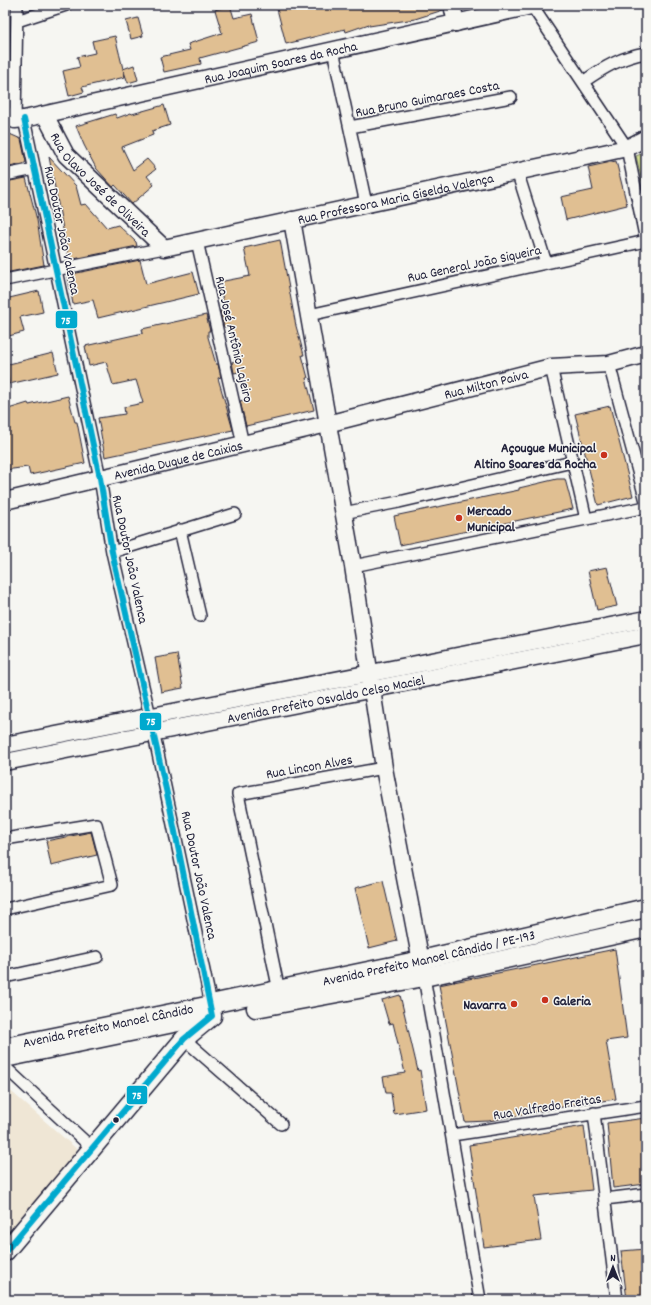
<svg xmlns="http://www.w3.org/2000/svg" width="651" height="1305" font-family="Dekko,sans-serif">
<style>
.built{fill:#efe6d5}
.green{fill:#d1dd90;stroke:#7a8066}
.building{fill:#e0bf92;stroke:#22223b}
.lines{fill:none;stroke-linecap:round;stroke-linejoin:round}
.street-casing{stroke:#22223b;stroke-width:14}
.secondary-casing{stroke:#22223b;stroke-width:19}
.primary-casing{stroke:#22223b;stroke-width:21}
.street{stroke:#f6f6f2;stroke-width:11}
.secondary{stroke:#f6f6f2;stroke-width:16}
.primary{stroke:#f6f6f2;stroke-width:18}
.bus-1-casing{stroke:#f6f6f2;stroke-width:9}
.bus-1{stroke:#00a9ce;stroke-width:6}
.poi-dot{fill:#c8321e;stroke:#f6f6f2;stroke-width:1.5}
.bus-dot{fill:#22223b;stroke:#f6f6f2;stroke-width:1.5}
.labels{text-anchor:middle;stroke-width:3;stroke-linejoin:round;paint-order:stroke}
.street-label{font-size:14px;fill:#22223b;stroke:#f6f6f2}
.poi-label{font-size:14px;font-weight:bold;fill:#22223b;stroke:#f6f6f2;text-anchor:end}
.line-badge{stroke:#f6f6f2;stroke-width:1.5}
.badge-label{font-size:11px;text-anchor:middle;font-weight:bold;fill:#fff}
</style>
<rect width="100%" height="100%" fill="#f6f6f2"/>
<filter id="ink" filterUnits="userSpaceOnUse"><feTurbulence type="fractalNoise" baseFrequency=".025" numOctaves="2"/><feDisplacementMap in="SourceGraphic" scale="8" xChannelSelector="R" yChannelSelector="G"/><feConvolveMatrix kernelMatrix="1 2 1 2 8 2 1 2 1" color-interpolation-filters="sRGB"/></filter>
<g filter="url(#ink)">
<!-- built -->
<path class="built" d="M5 1086 80 1152 5 1236Z"/>
<!-- green -->
<path class="green" d="M646 152V198L636 156Z"/>
<!-- building -->
<path class="building" d="M230 5 234 18 252 14 259 42 200 58 201 64 164 72 160 57 190 50 188 44 222 33 215 10Z
M276 5H443V10L415 19 369 26V24L346 32 345 29 286 44Z
M138 18 143 36 131 39 126 21Z
M115 36 125 77 82 87 84 92 69 96 63 71 80 67 77 57 95 53 92 41Z
M134 65 138 80 128 83 123 69Z
M164 105 170 125 152 131 153 135 122 147 133 170 147 159 156 169 147 176 154 185 132 204 115 185 113 187 96 168 84 145 76 126 115 114 117 118 131 113 132 114Z
M5 132 21 139 26 162 23 164 5 168Z
M49 157 76 186 81 205 86 204 107 228 118 225 136 242 137 246 69 260Z
M616 161 627 205 566 220 561 197 593 190 588 167Z
M26 178 37 220 44 265 5 273V182Z
M280 240 296 326 304 355H302L308 378H306L314 410 246 426 240 401 248 399 239 372 234 373 232 362 237 360 230 326 224 327 220 311H224V305L219 282 250 276 244 248Z
M140 260 146 284 193 272 199 294 98 318 93 300 73 304 68 277 72 276V274Z
M39 291 43 312 20 317 24 332 5 337V323L7 322 5 299Z
M206 315 210 331H208V337L216 364H218L221 377 218 378 233 430 105 457 98 418 125 414 124 407 143 403 136 380 113 385 106 362 89 366 85 346 143 333 142 329Z
M53 353 58 373 9 384 5 365Z
M68 396 75 422H77L85 463 30 475 28 467 5 470V410L28 403 29 405Z
M610 406 633 496 598 505 575 414Z
M557 479H565L573 509 400 545 394 516 519 490V488Z
M607 567 617 606 597 610 588 571Z
M177 654 183 688 161 692 155 658Z
M91 832 97 855 51 866 46 841Z
M383 881 397 941 369 948 355 888Z
M615 949 627 1038 606 1041 616 1099 573 1105 489 1121 465 1122 439 985Z
M400 995 418 1071 420 1070 426 1109 394 1114 391 1093H386L383 1077 405 1073 393 1023 389 1024 382 1000Z
M646 1118V1184L613 1188 607 1123Z
M584 1126 592 1190 534 1196 541 1240 484 1247 469 1145Z
M646 1249V1300H627L621 1251Z"/>
<g class="lines">
<defs>
<path id="street" d="M532 6 627 148 646 241
M17 21 66 5
M333 50 366 204
M583 82C603 68 621 57 646 53
M24 119 100 478 112 552 150 716 211 1004
M15 120 17 5
M350 127 511 97
M517 171 546 263
M5 175 35 169
M197 241 243 444
M5 280 164 248
M309 315 646 241
M609 364 646 501
M551 367 586 519
M343 513 399 502 572 462
M180 530 200 616
M112 552 235 514
M353 566 646 507
M5 839 96 824 112 885 5 909
M5 977 97 957
M424 977 480 1300
M279 991 238 794 384 768
M184 1039 281 1124
M5 1067 92 1148
M594 1113 617 1300
M452 1135 646 1106
M605 1199 646 1194"/>
<g id="secondary">
<path d="M452 5 456 23"/>
<path id="s1" d="M5 115 15 120 24 119 536 5"/>
<path id="s2" d="M45 115 66 155 164 248 627 148 646 138"/>
<path d="M292 220 353 566 384 768 423 972"/>
<path id="s3" d="M5 501 327 424 551 367 609 364 646 354"/>
<path d="M5 745 646 619"/>
<path id="s4" d="M5 762 646 635"/>
<path id="s5" d="M5 1046 211 1004"/>
<path d="M5 1059 212 1016"/>
</g>
<g id="primary">
<path d="M256 1008 424 977 646 928"/>
<path id="s6" d="M5 1252 184 1039 212 1016 211 1004 421 960 646 908"/>
</g>
</defs>
<!-- street casing -->
<use href="#street" class="street-casing"/>
<!-- secondary casing -->
<use href="#secondary" class="secondary-casing"/>
<!-- primary casing -->
<use href="#primary" class="primary-casing"/>
<!-- street -->
<use href="#street" class="street"/>
<!-- secondary -->
<use href="#secondary" class="secondary"/>
<!-- primary -->
<use href="#primary" class="primary"/>
<defs>
<path id="bus-1" d="M5 1252 184 1039 212 1016 170 807 112 552 100 478 24 119"/>
</defs>
<!-- bus-1 casing -->
<use href="#bus-1" class="bus-1-casing"/>
<!-- bus-1 -->
<use href="#bus-1" class="bus-1"/>
</g>
</g>
<!-- markers -->
<g class="poi-dot">
<circle cx="604" cy="455" r="4"/>
<circle cx="459" cy="518" r="4"/>
<circle cx="545" cy="1000" r="4"/>
<circle cx="514" cy="1004" r="4"/>
</g>
<circle class="bus-dot" cx="116" cy="1120" r="3.5"/>
<g class="labels">
<!-- street labels -->
<g class="street-label">
<text dy="5" stroke="none"><textPath href="#s1" startOffset="283">Rua Joaquim Soares da Rocha</textPath></text>
<text transform="translate(427 98) rotate(-11)" y="5">Rua Bruno Guimaraes Costa</text>
<text dy="5" stroke="none"><textPath href="#s2" startOffset="90">Rua Olavo José de Oliveira</textPath></text>
<text dy="5" stroke="none"><textPath href="#s2" startOffset="417">Rua Professora Maria Giselda Valença</textPath></text>
<text transform="translate(63 230) rotate(78)" y="5">Rua Doutor João Valenca</text>
<text transform="translate(474 263) rotate(-12)" y="5">Rua General João Siqueira</text>
<text transform="translate(235 339) rotate(77)" y="5">Rua José Antônio Lajeiro</text>
<text dy="5" stroke="none"><textPath href="#s3" startOffset="495">Rua Milton Paiva</textPath></text>
<text dy="5" stroke="none"><textPath href="#s3" startOffset="178">Avenida Duque de Caixias</textPath></text>
<text transform="translate(131 559) rotate(78)" y="5">Rua Doutor João Valenca</text>
<text dy="5" stroke="none"><textPath href="#s4" startOffset="327">Avenida Prefeito Osvaldo Celso Maciel</textPath></text>
<text transform="translate(309 766) rotate(-10)" y="5">Rua Lincon Alves</text>
<text transform="translate(200 875) rotate(78)" y="5">Rua Doutor João Valenca</text>
<text dy="5" stroke="none"><textPath href="#s6" startOffset="549">Avenida Prefeito Manoel Cândido / PE-193</textPath></text>
<text dy="5" stroke="none"><textPath href="#s5" startOffset="105">Avenida Prefeito Manoel Cândido</textPath></text>
<text transform="translate(547 1106) rotate(-9)" y="5">Rua Valfredo Freitas</text>
</g>
<!-- poi labels -->
<g class="poi-label">
<text x="596" y="452">Açougue Municipal<tspan x="596" dy="16">Altino Soares da Rocha</tspan></text>
<text x="467" y="515" text-anchor="start">Mercado<tspan x="467" dy="16">Municipal</tspan></text>
<text x="553" y="1005" text-anchor="start">Galeria</text>
<text x="506" y="1009">Navarra</text>
</g>
</g>
<g class="line-badge">
<rect x="55" y="310" width="23" height="19" rx="4" fill="#00a9ce"/>
<rect x="139" y="712" width="23" height="19" rx="4" fill="#00a9ce"/>
<rect x="126" y="1085" width="22" height="20" rx="4" fill="#00a9ce"/>
</g>
<g class="badge-label">
<text x="66" y="324">75</text>
<text x="151" y="725">75</text>
<text x="137" y="1099">75</text>
</g>
<!-- margin -->
<rect width="651" height="1305" fill="none" stroke="#f6f6f2" stroke-width="20"/>
<rect x="10" y="10" width="631" height="1285" fill="none" stroke="#22223b" stroke-width="1.5" filter="url(#ink)"/>
<!-- north arrow -->
<g transform="translate(613 1267)" stroke="#f6f6f2" stroke-width="3" paint-order="stroke">
<path d="M0-3L7 15L0 10L-7 15Z" fill="#22223b"/>
<text y="-6" font-size="11" font-weight="bold" text-anchor="middle" fill="#22223b">N</text>
</g>
</svg>
